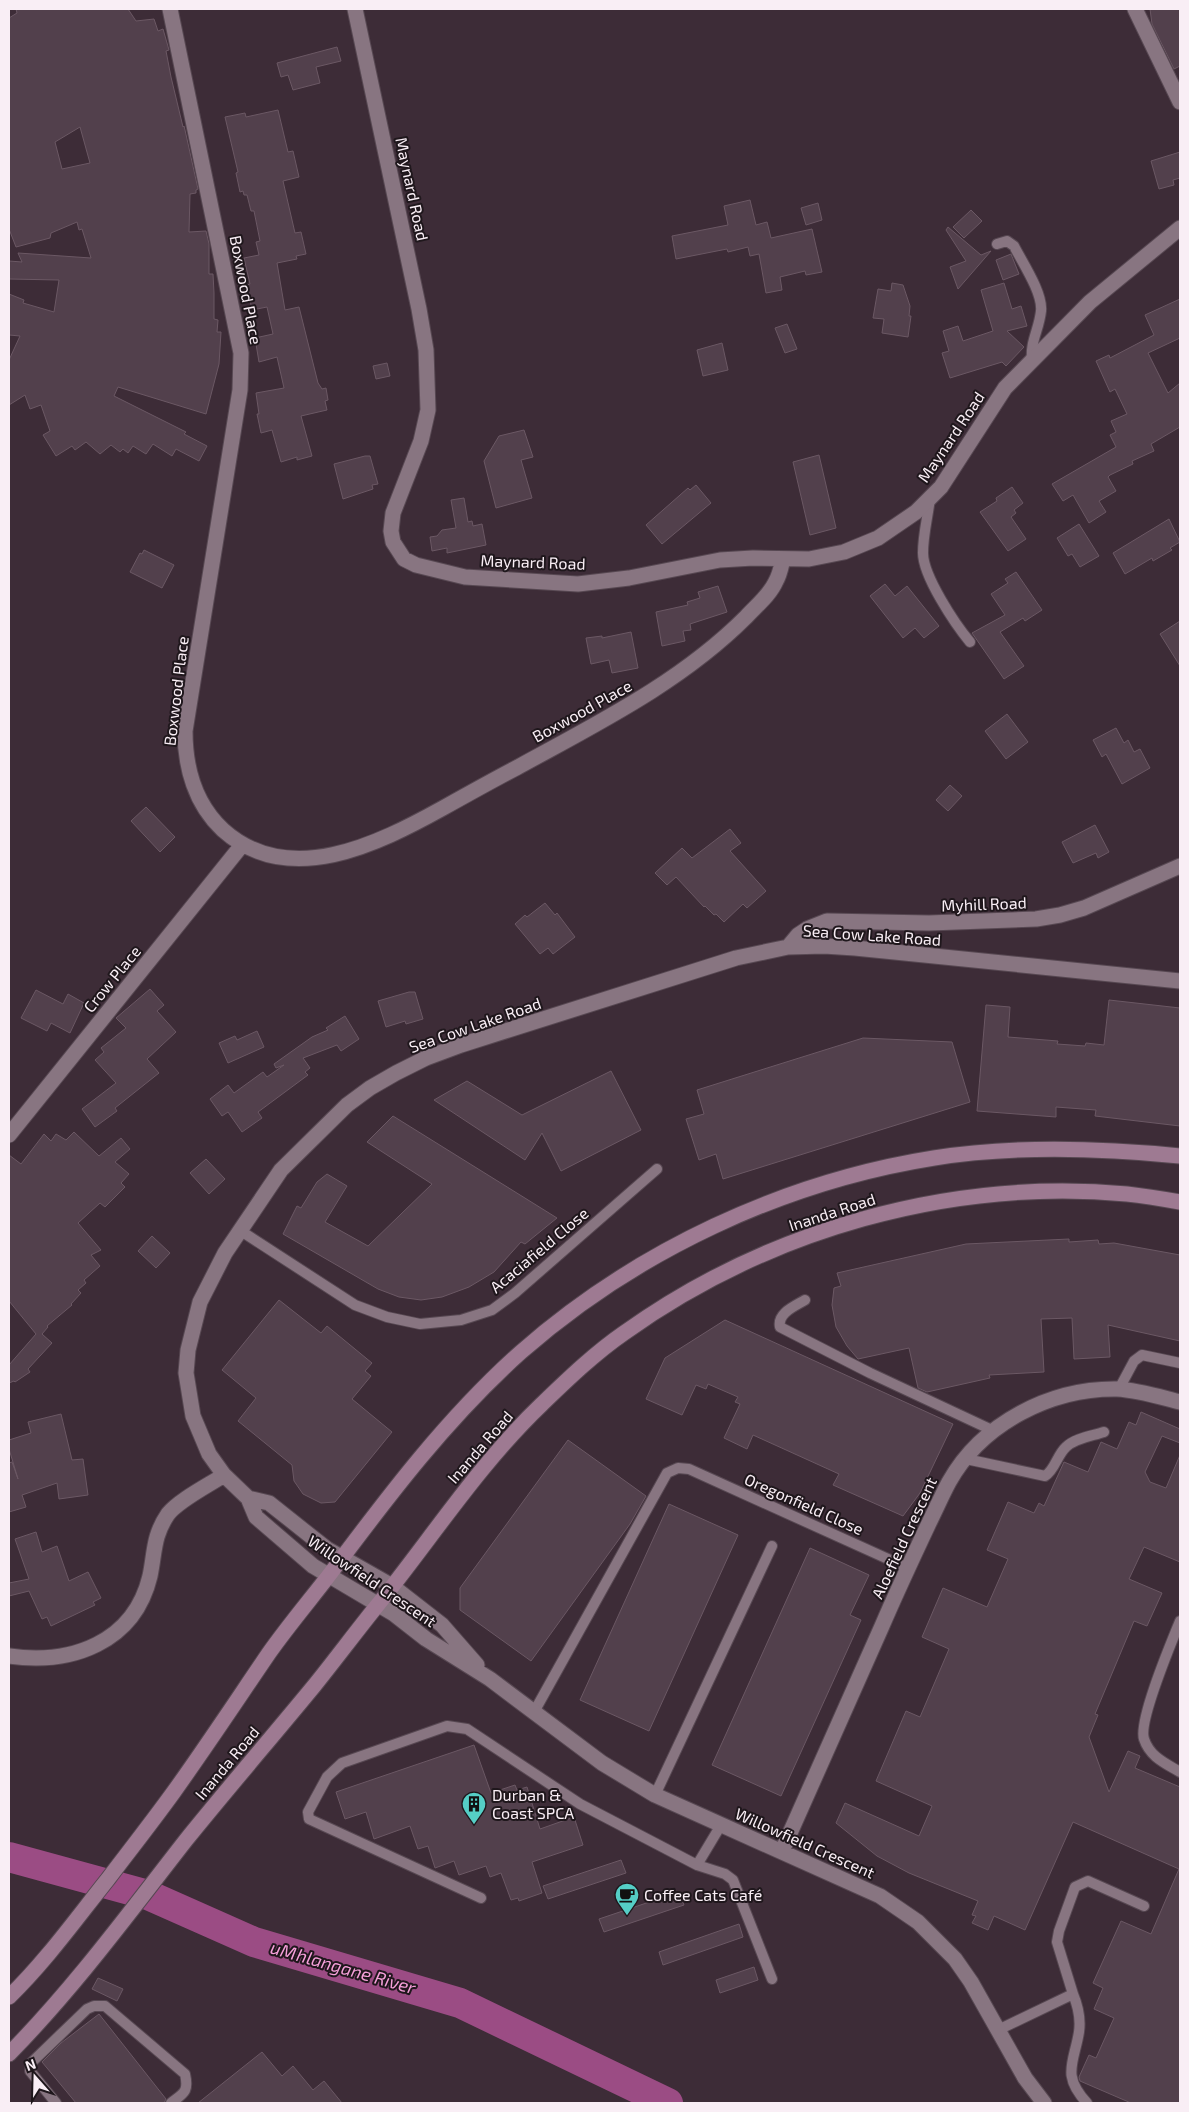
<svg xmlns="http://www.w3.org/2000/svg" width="1189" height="2112" font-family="'Exo 2',sans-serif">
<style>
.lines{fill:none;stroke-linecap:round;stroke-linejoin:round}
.river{stroke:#9b4c84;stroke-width:30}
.building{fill:#52404c;stroke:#6b5864;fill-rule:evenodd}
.lane-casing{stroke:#574852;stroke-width:12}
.street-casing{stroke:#574852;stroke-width:17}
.secondary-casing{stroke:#574852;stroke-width:17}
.lane{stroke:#887581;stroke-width:10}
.street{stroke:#887581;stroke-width:15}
.secondary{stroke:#9e7a92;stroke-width:15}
.labels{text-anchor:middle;stroke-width:4;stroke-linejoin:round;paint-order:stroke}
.street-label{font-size:16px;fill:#f9eef5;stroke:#1f171c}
.poi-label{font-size:16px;fill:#f9eef5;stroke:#1f171c;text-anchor:start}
.water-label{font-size:18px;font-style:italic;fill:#f59fd9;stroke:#1f171c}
</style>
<rect width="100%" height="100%" fill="#3d2c37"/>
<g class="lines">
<!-- river -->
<path class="river" d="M9 1857 148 1895 254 1942 460 2003 668 2103"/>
</g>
<!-- building -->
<path class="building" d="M16 9H128L136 21 154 19 158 31 163 29 169 50 166 51 171 77 183 127 184 126 185 130 198 189 196 190V193L190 194 189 232 206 231 209 244V274H213L214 293V319L218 320 217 332H221L219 364 206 414 118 387 114 396 186 432 184 434 207 446 199 461 176 449 172 456 153 444 146 454 133 446 128 453 123 449 120 452 111 445 100 454 86 442 75 450 72 446 56 456 43 435 50 431 41 405 30 409 25 395 9 405V360L20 336 9 335V294L24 300 23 303 54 312 59 280 9 279V261L22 262 18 253 91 258 82 229 79 230 77 222 51 233 50 238 16 247 9 229V18L17 13ZM80 127 90 163 62 169 55 142Z
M1150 9H1180V66L1174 69 1152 24Z
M337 47 341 61 316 67 320 83 293 90 288 75 281 77 277 63Z
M278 110 288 152 293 151 299 177 283 181 295 233 301 232 306 254 296 256 297 259 277 263 285 310 299 307 318 383 322 389 326 388 328 400 325 401 327 410 301 416 312 456 297 460V457L281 462 272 430 261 433 257 414H259L256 393 284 388 277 357 259 362 255 338 273 334 267 307 252 310 247 285 250 284 244 258 259 255 256 242 260 241 254 211H251L247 195H244L243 191 240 192 236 173 238 172 225 117 245 113 246 117Z
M1180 152V178L1173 180 1174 185 1159 189 1151 161Z
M750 200 756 225 767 222 771 238 812 229 822 272 806 275 805 271 780 277 782 290 766 293 759 254 750 256 748 247 728 252 727 249 676 259 672 236 728 225 724 206Z
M818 203 822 220 806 225 801 208Z
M971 210 982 221 964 238 953 227Z
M948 227 981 255 991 251 958 289 950 267 966 261 946 230Z
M1011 254 1019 274 1003 280 996 260Z
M892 283 903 285 910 306 909 316H911L908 337 882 333 884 319 873 318 878 289 891 291Z
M1004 283 1012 309 1021 306 1027 326 1007 331 1024 347 1006 366 1002 362 950 378 942 353 949 351 943 331 958 326 963 341 993 331 981 290Z
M1180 299V338L1148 353 1168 393 1180 383V427L1151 444 1154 451 1132 461 1133 464 1110 475 1108 477 1116 491 1099 501 1106 512 1089 523 1073 495 1063 501 1052 484 1116 447 1110 435 1116 432 1111 421 1127 414 1115 389 1110 392 1096 361 1109 355 1110 358 1154 335 1145 315Z
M787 324 797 349 785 353 775 328Z
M722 343 728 370 703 376 697 350Z
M387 363 390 376 376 379 373 366Z
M524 430 533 457 521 460 532 498 496 508 484 461 499 436Z
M819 455 836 528 810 535 793 462Z
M365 456H370L378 484 372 485 373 489 343 499 334 464Z
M696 485 711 503 662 544 646 525 688 488 690 490Z
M1012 487 1023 503 1014 510 1016 513 1011 517 1026 539 1008 551 980 512 997 501 996 498Z
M464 498 468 522 472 521 473 526 482 524 486 545 447 553V548L432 551 430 537 437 536 442 530 456 528 451 500Z
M1169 519 1180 542 1170 548 1172 550 1153 561 1152 558 1125 574 1113 553Z
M1079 524 1099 556 1080 567 1072 554 1068 556 1057 538Z
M144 550 174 565 162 588 130 572 140 553 142 554Z
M1016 572 1042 610 1025 621 1023 618 1000 632 1024 666 1004 679 972 633 1005 615 991 594 1008 583 1005 579Z
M885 584 895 596 907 586 939 626 924 638 915 628 903 638 870 596Z
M718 586 727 612 690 624 691 630 683 631 685 641 662 646 656 612 688 605 687 602 700 598 698 592Z
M1180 621V666L1160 634Z
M631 632 638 668 612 673 609 660 591 664 586 638 602 636V638Z
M1007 714 1028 742 1006 759 985 731Z
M1116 728 1124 743 1128 740 1134 752 1140 749 1150 768 1122 784 1106 754 1102 757 1093 740Z
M950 785 962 796 948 811 936 800Z
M146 807 175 837 160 852 131 821Z
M1095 825 1109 852 1098 858 1096 853 1073 863 1062 842Z
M730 829 741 843 730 851 766 891 747 908 743 904 724 922 716 914 714 915 705 906 704 907 676 877 667 885 655 873 682 848 692 858Z
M545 903 555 915 557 913 575 937 553 954 548 948 540 954 515 924 525 915 527 917Z
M150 989 164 1005 157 1011 176 1032 147 1059 159 1073 115 1108 117 1111 95 1127 82 1109 116 1083 95 1060 104 1052 101 1048 126 1028 116 1018Z
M36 990 63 1004 68 994 84 1003 70 1033 51 1023 47 1031 21 1018Z
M409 992H415L423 1019 406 1024 405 1021 386 1027 378 1001Z
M1109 1000 1180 1008V1126L1095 1116 1096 1110 1056 1107V1117L977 1111 986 1005 1010 1007 1008 1037 1058 1041 1057 1044 1085 1046 1086 1043 1104 1045Z
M345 1016 359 1039 341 1051 337 1045 303 1058 310 1068 305 1072 308 1075 258 1112 262 1118 242 1132 228 1112 222 1116 210 1099 228 1085 234 1093 263 1072 267 1077 284 1065 276 1068 274 1064 312 1037 328 1030 326 1028Z
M257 1031 264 1047 228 1063 219 1043 235 1036 237 1040Z
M863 1038 952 1042 970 1102 723 1179 716 1154 699 1160 686 1119 704 1114 697 1090Z
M611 1071 641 1130 561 1171 542 1133 525 1160 434 1100 467 1081 522 1115Z
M393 1116 557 1218 525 1244 521 1242 494 1272 469 1287 442 1297 421 1300 399 1297 378 1289 283 1234 297 1206 301 1208 317 1182 327 1174 347 1186 325 1222 368 1246 432 1184 367 1142Z
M74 1132 99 1156 121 1138 130 1149 115 1162 129 1174 121 1183 125 1187 105 1207 100 1203 78 1223 101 1250 91 1255 100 1266 84 1280 86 1283 78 1290 81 1293 71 1304 72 1305 47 1326 48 1327 42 1334 52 1343 28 1369 30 1372 15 1382 14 1381 9 1383V1365L36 1334 9 1301V1155L21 1164 44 1134 51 1141 56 1134 66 1140Z
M206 1159 225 1179 209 1194 190 1173Z
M152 1236 170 1253 156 1268 138 1251Z
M1069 1239V1242L1098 1240 1099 1244 1114 1243 1180 1255V1341L1108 1325 1110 1357 1074 1359 1072 1318 1041 1319 1044 1372 989 1375 990 1378 927 1392 918 1388 909 1348 858 1359 847 1346 836 1327 832 1305 834 1288 841 1286 837 1273 966 1244Z
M279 1300 321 1333 327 1326 372 1363 365 1371 371 1376 352 1399 392 1432 335 1502 321 1503 303 1494 294 1481 292 1465 238 1421 256 1398 222 1370Z
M725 1320 953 1424 920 1493 903 1516 833 1485 839 1474 753 1435 747 1449 724 1438 740 1404 735 1402 738 1397 708 1384 706 1389 696 1385 682 1415 646 1399 665 1358Z
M1141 1412 1180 1429V1443L1162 1436 1145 1472 1150 1482 1166 1488 1180 1455V1562L1144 1547 1129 1579 1162 1593 1147 1626 1134 1621 1095 1714 1098 1715 1089 1737 1109 1792 1128 1751 1140 1756 1135 1768 1180 1787V2103H1131L1080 2081 1079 2077 1089 2055 1096 2058 1114 2018 1094 2009 1103 1988 1093 1983 1121 1921 1151 1934 1179 1869 1073 1822 1025 1930 994 1916 988 1930 972 1923 976 1916 972 1915 978 1901 909 1873 877 1856 836 1823 845 1803 919 1836 932 1806 876 1781 906 1711 920 1717 949 1649 922 1637 943 1588 987 1607 1008 1559 987 1550 1008 1502 1034 1513 1039 1503 1044 1506 1064 1462 1088 1472 1101 1442 1117 1449 1129 1422 1136 1425Z
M61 1414 72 1460 83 1459 88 1495 59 1499 57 1483 22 1495 26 1507 9 1512V1463L12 1462 18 1479 9 1449V1440L31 1433 28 1422Z
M568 1440 646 1496 630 1524 531 1661 460 1610V1588Z
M669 1504 738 1535 649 1731 580 1700Z
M36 1532 42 1552 57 1546 69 1581 88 1572 101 1598 93 1602 95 1605 51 1626 47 1617 42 1619 29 1591 9 1596V1583L29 1579 15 1539Z
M810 1548 869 1575 850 1615 861 1620 781 1796 712 1765Z
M474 1745 491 1793 515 1785 517 1790 527 1787 540 1829 574 1817 583 1845 532 1862 542 1893 519 1901 518 1898 511 1900 501 1873 490 1877 486 1866 459 1875 454 1861 435 1868 428 1846 418 1849 410 1826 374 1839 366 1812 345 1819 336 1792Z
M621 1860 626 1873 548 1899 543 1886Z
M679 1892 684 1905 604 1932 599 1919Z
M739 1924 743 1937 663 1965 659 1952Z
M754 1967 758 1980 720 1993 716 1980Z
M98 1978 123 1989 117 2001 92 1989Z
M99 2014 166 2099 164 2103H76L42 2062 61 2043Z
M262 2052 282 2076 293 2066 313 2090 324 2081 342 2103H198Z"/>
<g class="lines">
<defs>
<path id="lane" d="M997 244 1007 241 1014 246C1022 262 1043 293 1041 311 1039 330 1030 341 1032 361
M930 498C928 516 923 534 923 553 923 576 955 624 970 642
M241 1231 355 1305 387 1317 420 1324 461 1320 492 1310 515 1293 657 1169
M805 1300C795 1306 777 1313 780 1327L870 1373 994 1431
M1119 1389 1134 1361 1142 1355 1180 1363
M966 1459 1045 1476C1055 1470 1057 1455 1066 1447 1075 1438 1092 1436 1104 1432
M1180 1621C1172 1641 1138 1721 1144 1739 1150 1757 1165 1763 1180 1772
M534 1712 667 1473 678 1468 689 1469 908 1568
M655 1795 772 1546
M697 1865 725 1874 733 1880 772 1979
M481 1898 309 1819 308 1812 327 1777 342 1763 447 1726 467 1729 580 1804 697 1865 721 1825
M1073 1994C1078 2006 1081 2018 1079 2032 1074 2063 1061 2075 1087 2103
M998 2030 1073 1994 1057 1942 1059 1931 1075 1887 1088 1881 1144 1906
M56 2103 30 2071 31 2063 87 2009 94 2006H105L185 2074C189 2092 184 2093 171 2103"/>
<path id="street" d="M170 9 241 353 240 390 185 731C185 767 195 804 223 830 289 889 378 844 443 808 468 794 493 780 518 767 598 723 681 682 746 617 756 606 770 595 776 581 780 574 781 567 783 559
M355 9 419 309 426 350 428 410 421 441 393 513 391 531 393 542 404 559 416 565 465 577 578 584 629 578 720 560 753 558 809 559 844 552 878 538 916 512 941 487 1005 388 1090 302 1180 228
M1135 9 1180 102
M788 947 798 935 807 929 827 921 929 923 1036 919 1060 915 1084 908 1180 866
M9 1135 242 845
M248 1498 269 1503 327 1549 392 1586 442 1625 477 1665
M9 1656C71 1665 134 1643 150 1576 155 1552 153 1536 168 1514 179 1500 209 1485 224 1475
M782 1851C815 1776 848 1701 882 1626 897 1591 913 1557 929 1523 936 1509 942 1495 949 1482 982 1423 1051 1388 1117 1389 1138 1390 1160 1397 1180 1402
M1044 2103 1025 2078 971 1982 955 1959 918 1922 880 1896 655 1795 602 1763 490 1679 426 1639 394 1614 313 1566 256 1517 248 1498 224 1475 209 1454 193 1416 186 1373 188 1350 200 1302 225 1253 281 1170 347 1105 370 1088 396 1073 426 1058 461 1045 736 958 788 947 824 946 855 948 1180 981"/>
<path id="secondary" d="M9 1997C46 1961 76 1919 108 1879 130 1850 152 1822 173 1793 206 1747 237 1700 269 1653 288 1626 310 1600 330 1574 389 1495 448 1417 521 1352 636 1251 783 1182 934 1158 1015 1145 1099 1148 1180 1156
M9 2054C74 1988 129 1913 186 1840 228 1788 272 1737 314 1686 335 1660 355 1633 376 1607 431 1539 479 1464 542 1404 568 1379 595 1353 624 1333 768 1230 950 1178 1127 1194 1145 1196 1163 1199 1180 1202"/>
</defs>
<!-- lane casing -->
<use href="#lane" class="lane-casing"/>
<!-- street casing -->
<use href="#street" class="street-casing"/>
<!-- secondary casing -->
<use href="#secondary" class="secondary-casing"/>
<!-- lane -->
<use href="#lane" class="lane"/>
<!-- street -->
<use href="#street" class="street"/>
<!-- secondary -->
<use href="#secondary" class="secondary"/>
</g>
<!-- icons -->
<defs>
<symbol id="building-pin" viewBox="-11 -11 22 30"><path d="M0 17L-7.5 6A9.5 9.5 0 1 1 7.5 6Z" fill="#55cec6" stroke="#1f171c"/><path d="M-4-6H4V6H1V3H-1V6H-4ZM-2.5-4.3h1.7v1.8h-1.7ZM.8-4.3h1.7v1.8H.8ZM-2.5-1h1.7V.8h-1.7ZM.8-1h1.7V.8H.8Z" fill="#111"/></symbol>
<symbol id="cafe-pin" viewBox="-11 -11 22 30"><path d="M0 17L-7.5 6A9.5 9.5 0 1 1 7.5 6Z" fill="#55cec6" stroke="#1f171c"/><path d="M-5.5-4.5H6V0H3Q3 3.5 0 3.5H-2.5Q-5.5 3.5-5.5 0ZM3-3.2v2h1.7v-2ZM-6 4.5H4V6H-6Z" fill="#111"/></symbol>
</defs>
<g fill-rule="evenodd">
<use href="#building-pin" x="460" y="1790" width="28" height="38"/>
<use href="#cafe-pin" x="613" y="1881" width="28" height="38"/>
</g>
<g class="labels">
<!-- street labels -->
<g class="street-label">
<text transform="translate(412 189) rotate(78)" y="6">Maynard Road</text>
<text transform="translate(246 290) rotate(79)" y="6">Boxwood Place</text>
<text transform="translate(951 437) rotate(-56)" y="6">Maynard Road</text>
<text transform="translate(533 562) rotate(2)" y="6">Maynard Road</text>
<text transform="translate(176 691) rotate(-83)" y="6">Boxwood Place</text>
<text transform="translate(582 711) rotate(-29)" y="6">Boxwood Place</text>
<text transform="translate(984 904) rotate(-2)" y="6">Myhill Road</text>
<text transform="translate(872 935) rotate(4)" y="6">Sea Cow Lake Road</text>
<text transform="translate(112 979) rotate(-51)" y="6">Crow Place</text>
<text transform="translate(475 1025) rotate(-19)" y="6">Sea Cow Lake Road</text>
<text transform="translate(832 1212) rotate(-18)" y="6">Inanda Road</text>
<text transform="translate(539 1250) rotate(-40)" y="6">Acaciafield Close</text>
<text transform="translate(480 1447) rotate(-49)" y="6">Inanda Road</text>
<text transform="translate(804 1504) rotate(24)" y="6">Oregonfield Close</text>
<text transform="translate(904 1538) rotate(-65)" y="6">Aloefield Crescent</text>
<text transform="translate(372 1581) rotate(34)" y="6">Willowfield Crescent</text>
<text transform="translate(227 1763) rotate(-50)" y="6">Inanda Road</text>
<text transform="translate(805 1843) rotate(24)" y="6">Willowfield Crescent</text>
</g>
<!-- poi labels -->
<g class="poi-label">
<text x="492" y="1801">Durban &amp;<tspan x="492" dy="18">Coast SPCA</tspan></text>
<text x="644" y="1901">Coffee Cats Café</text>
</g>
<!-- water labels -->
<g class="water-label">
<text transform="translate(343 1968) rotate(16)" y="6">uMhlangane River</text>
</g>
</g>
<!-- border -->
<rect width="1189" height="2112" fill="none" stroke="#f9eef5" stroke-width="20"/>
<!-- north arrow -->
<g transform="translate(35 2077) rotate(340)" stroke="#1f171c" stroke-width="4" paint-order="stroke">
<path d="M0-4L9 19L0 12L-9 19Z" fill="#f9eef5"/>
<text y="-8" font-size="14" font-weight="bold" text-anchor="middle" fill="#f9eef5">N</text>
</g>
</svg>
